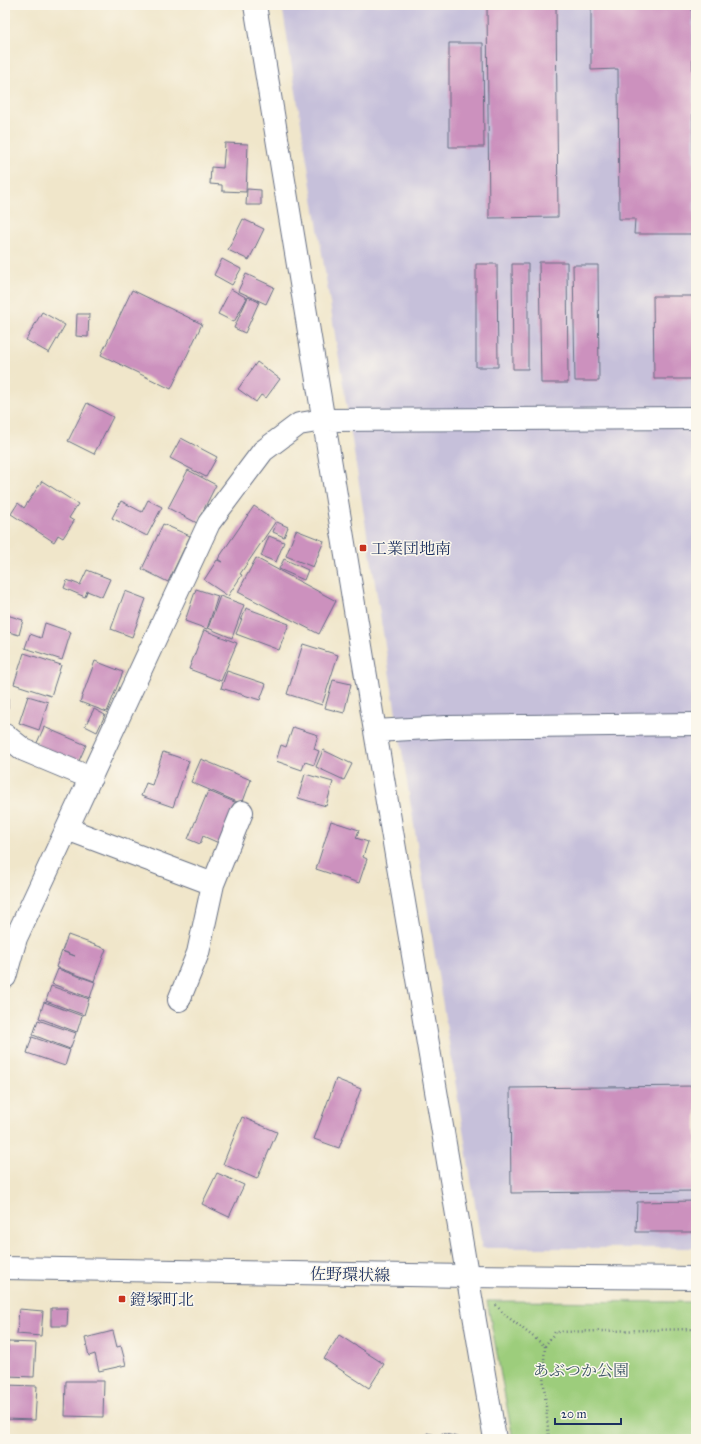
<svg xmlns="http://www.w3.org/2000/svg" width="701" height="1444" font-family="'IM FELL Great Primer','Noto Serif JP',serif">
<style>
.industrial{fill:#c6c0da}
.green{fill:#9dcd7c;stroke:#5c7e6d}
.building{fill:#cc91be}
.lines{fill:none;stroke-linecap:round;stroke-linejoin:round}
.minor-casing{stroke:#666f84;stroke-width:24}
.major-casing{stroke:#666f84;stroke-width:24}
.path{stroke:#666f84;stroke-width:2.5;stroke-dasharray:1 3;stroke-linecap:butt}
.minor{stroke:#fff;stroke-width:22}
.major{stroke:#fff;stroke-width:22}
.poi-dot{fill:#c8321e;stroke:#fbf7ec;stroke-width:1.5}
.labels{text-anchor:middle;stroke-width:3;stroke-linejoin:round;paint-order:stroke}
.poi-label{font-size:16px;fill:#1b2f5e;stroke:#fbf7ec;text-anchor:start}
.street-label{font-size:16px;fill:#1b2f5e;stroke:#fbf7ec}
.park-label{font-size:16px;fill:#3c5666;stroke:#fbf7ec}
</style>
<rect width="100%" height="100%" fill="#fbf7ec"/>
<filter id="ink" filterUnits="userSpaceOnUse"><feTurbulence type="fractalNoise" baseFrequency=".025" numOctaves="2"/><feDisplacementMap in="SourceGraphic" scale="8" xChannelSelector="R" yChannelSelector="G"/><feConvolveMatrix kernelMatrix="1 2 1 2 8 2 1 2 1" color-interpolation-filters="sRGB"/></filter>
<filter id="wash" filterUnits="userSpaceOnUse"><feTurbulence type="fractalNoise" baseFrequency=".012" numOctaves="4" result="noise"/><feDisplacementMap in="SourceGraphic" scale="16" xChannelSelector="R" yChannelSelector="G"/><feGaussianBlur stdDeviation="0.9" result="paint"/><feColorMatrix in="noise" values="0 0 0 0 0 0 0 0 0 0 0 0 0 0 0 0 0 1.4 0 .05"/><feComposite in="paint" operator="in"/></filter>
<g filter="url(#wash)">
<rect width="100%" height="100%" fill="#f0e6ca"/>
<!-- industrial -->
<path class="industrial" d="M282 5H696V1248H482Z"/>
<!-- green -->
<path class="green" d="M487 1301 696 1302V1439H513Z"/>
<g id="blocks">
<!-- building -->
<path class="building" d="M487 5H556L558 217 489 218Z
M591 5H692L694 234H634L635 219H619L618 69 591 70Z
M449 43H483L484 147H449Z
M225 143 248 144 246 192 222 191V185L210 184 211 167 223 168Z
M247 189 261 190V205H246Z
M243 219 264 229 249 260 228 250Z
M222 259 241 269 232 285 214 275Z
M539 262H567L568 383H541Z
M476 264H497L498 367H476Z
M512 264H528V369H513Z
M573 265H598L599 381H575Z
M246 274 274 287 266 304 238 291Z
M231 289 247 298 234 322 218 314Z
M132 290 202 324 171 389 101 355Z
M653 296H696V379H654Z
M248 297 259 302 245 333 234 328Z
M42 312 65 325 49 353 26 340Z
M77 314H89L88 337 76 336Z
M257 362 280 379 266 398 261 395 256 402 238 389Z
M87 403 113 417 94 454 68 441Z
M181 438 217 457 206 477 170 458Z
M188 470 216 485 197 523 168 508Z
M42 481 78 504 69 518 74 521 63 538 58 535 54 542 11 514 18 503 24 508Z
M148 500 162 507 147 536 112 518 121 501 142 512Z
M254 506 276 521 240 574 242 575 228 596 204 580 217 560 222 562 218 559Z
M277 522 288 527 284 537 273 532Z
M163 524 190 536 168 582 142 569Z
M296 530 324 541 313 567 286 556Z
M269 536 284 542 276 562 261 556Z
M256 558 336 601 319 634 238 592Z
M284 559 308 570 304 580 279 569Z
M87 570 110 579 102 597 87 591 85 597 64 588 67 580 80 585Z
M196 589 218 596 207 629 185 621Z
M125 591 146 599 132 637 111 629Z
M220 596 244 605 232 638 208 628Z
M246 608 289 624 279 650 236 634Z
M7 615 23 620 19 635 5 631V622Z
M45 623 71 632 62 660 25 648 30 634 41 638Z
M204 630 237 643 221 681 189 669Z
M303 644 338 655 322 705 287 694Z
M24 653 61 665 51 696 14 684Z
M95 661 123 672 107 712 80 702Z
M227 671 266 684 260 700 221 688Z
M333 680 351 684 344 713 325 708Z
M28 696 48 702 39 730 19 723Z
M5 697 8 698V708H5Z
M94 709 105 715 97 732 85 726Z
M44 727 86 745 78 763 36 745Z
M293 727 318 735 314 749 319 751 314 765 305 762 302 770 276 761 281 745 286 747Z
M323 750 352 764 344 780 316 767Z
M163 752 189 761 173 807 141 796 146 783 152 785Z
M201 759 251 780 242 804 191 782Z
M305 774 333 782 326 806 298 798Z
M208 791 237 803 221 844 203 836 200 844 188 839Z
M331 821 359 830 356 838 368 842 363 857 367 859 359 883 316 869Z
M68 935 106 949 94 981 56 967 62 951 75 956 62 951Z
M58 969 95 982 90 998 52 984Z
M51 986 89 999 84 1015 46 1001Z
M44 1002 82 1016 77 1032 39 1018Z
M38 1020 76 1033 70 1049 33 1035Z
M32 1037 70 1050 65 1066 27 1053Z
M336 1079 361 1089 339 1148 314 1139Z
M696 1086V1191L511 1193 510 1088Z
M242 1117 277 1132 257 1179 223 1164Z
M217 1173 244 1185 229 1217 202 1204Z
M696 1201V1232H636L637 1202Z
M51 1308H68L67 1326H51Z
M19 1309 43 1311 41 1336 17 1334Z
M113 1331 117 1347 121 1346 126 1365 99 1371 95 1354 89 1356 85 1338Z
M339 1335 384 1364 369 1388 324 1359Z
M8 1342 36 1343 34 1377 7 1376Z
M66 1381H104L103 1417 65 1416Z
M5 1385 37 1386 35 1420 5 1419Z
M427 1433 441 1436 442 1433 465 1439H425Z"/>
</g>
</g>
<g filter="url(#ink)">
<use href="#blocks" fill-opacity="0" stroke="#666f84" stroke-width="1"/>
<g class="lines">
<defs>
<path id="minor" d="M255 5 375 731 495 1439
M375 731 446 727 696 724
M5 735 24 750 91 778
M67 829 213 884
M5 977 16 938 209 523 263 451 299 424 323 420 696 418
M179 1000 198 953 213 884 242 812"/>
<path id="major" d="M5 1268 467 1276 696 1278"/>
</defs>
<!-- minor casing -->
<use href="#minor" class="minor-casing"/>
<!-- major casing -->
<use href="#major" class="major-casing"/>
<!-- path -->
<path class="path" d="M496 1305 504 1314 545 1346 555 1332 696 1329
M545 1346 543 1374 549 1439"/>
<!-- minor -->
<use href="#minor" class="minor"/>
<!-- major -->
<use href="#major" class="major"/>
</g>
</g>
<!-- markers -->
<g class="poi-dot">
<rect x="359" y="544" width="8" height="8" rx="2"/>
<rect x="118" y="1295" width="8" height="8" rx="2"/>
</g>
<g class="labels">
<!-- poi labels -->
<g class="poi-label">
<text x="371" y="554">工業団地南</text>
<text x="130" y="1305">鐙塚町北</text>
</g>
<!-- street labels -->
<g class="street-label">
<text transform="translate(350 1274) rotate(1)" y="6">佐野環状線</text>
</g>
<!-- park labels -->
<g class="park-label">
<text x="581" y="1376">あぶつか公園</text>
</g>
</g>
<!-- margin -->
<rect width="701" height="1444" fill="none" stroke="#fbf7ec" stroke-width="20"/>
<!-- scale -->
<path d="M555 1418v6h66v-6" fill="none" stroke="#1b2f5e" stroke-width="2"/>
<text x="561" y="1418" font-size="12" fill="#1b2f5e" stroke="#fbf7ec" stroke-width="3" paint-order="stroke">20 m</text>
</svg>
